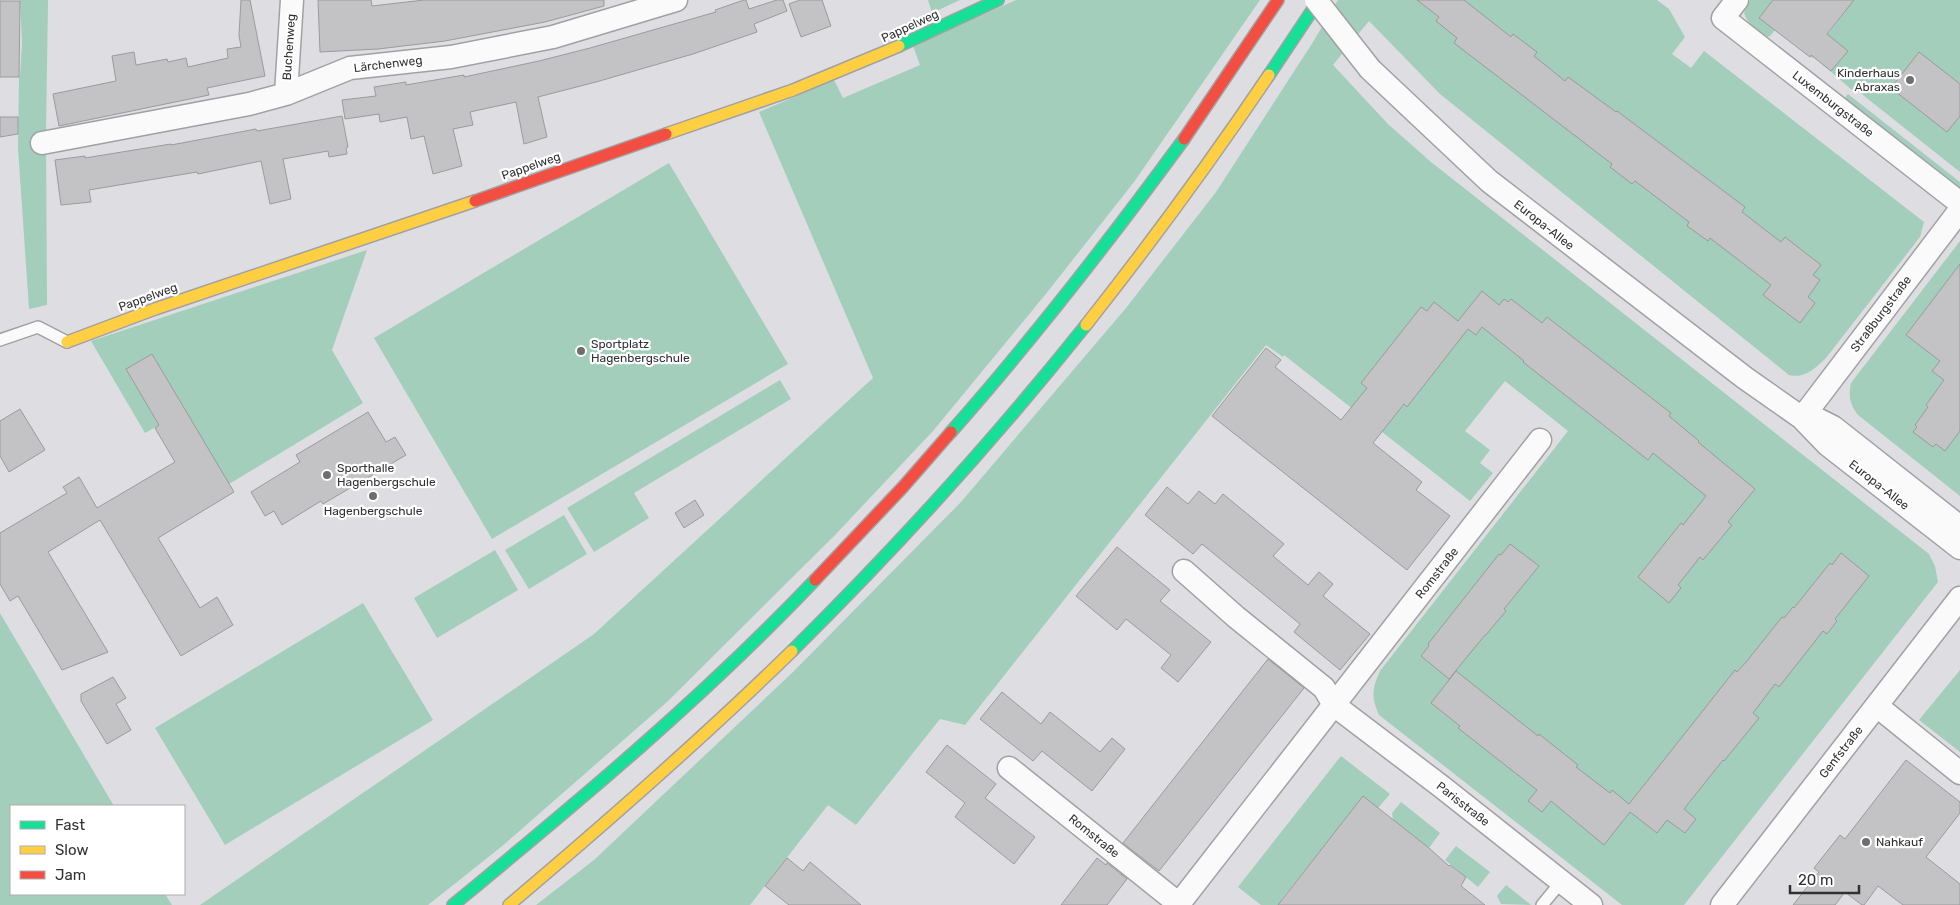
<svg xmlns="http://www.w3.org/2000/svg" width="1960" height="905" font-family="Rubik,sans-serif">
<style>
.green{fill:#a2cebb}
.building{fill:#c3c2c4;stroke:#9b9a9d}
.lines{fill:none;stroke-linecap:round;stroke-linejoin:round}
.lane-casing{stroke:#a1a1a4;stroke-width:14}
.street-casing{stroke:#a1a1a4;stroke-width:25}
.fast-casing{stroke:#a1a1a4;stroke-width:14}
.slow-casing{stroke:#a1a1a4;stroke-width:14}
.jam-casing{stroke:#a1a1a4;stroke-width:14}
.lane{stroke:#fafafb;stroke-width:11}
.street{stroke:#fafafb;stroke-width:22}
.fast{stroke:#16e098;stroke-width:11}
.slow{stroke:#ffcf43;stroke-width:11}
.jam{stroke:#f24e42;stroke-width:11}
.street-bridge-casing{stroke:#a1a1a4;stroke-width:25;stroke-linecap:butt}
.street-bridge{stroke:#fafafb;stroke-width:22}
.poi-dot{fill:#6e6e70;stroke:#fff;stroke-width:2}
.labels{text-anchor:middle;stroke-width:4.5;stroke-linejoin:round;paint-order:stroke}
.street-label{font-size:12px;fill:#313133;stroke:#fff}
.poi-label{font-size:12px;fill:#313133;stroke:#fff;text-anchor:start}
</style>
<rect width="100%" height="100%" fill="#dedee2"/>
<!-- green -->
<path class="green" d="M20 0H48L46 132 47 305 29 309 18 148 19 77 20 76 22 43Z
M928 0H960L932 13Z
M1016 0H1260L1134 182 1045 295 933 431 836 534 667 702 501 847 428 905H200L594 634 873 378 759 112 834 80 843 98 920 65 913 46Z
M1338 0H1657L1669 9 1685 37 1672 54 1691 68 1704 51 1924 222 1920 237 1826 358C1815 368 1805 379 1789 375L1440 94 1369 21 1333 65 1388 124 1431 162 1929 554 1935 566 1938 582 1684 905H1622L1379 715C1371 697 1372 689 1380 671L1568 431 1505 381 1465 431 1490 450 1480 463 1493 473 1470 501 1284 355 1283 357 1266 345 965 725 940 719 856 825 828 805 750 905H536L594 860 793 672 961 502 1126 308 1216 192 1313 42Z
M1750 0H1773L1759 18 1775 30 1770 36 1764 38C1755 30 1748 24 1744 13Z
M1854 0H1960V172L1854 88 1852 90 1815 58 1810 57Z
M1848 94 1960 182V187H1956L1844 99Z
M669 163 788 364 492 539 374 338Z
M1960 241V496L1858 415C1850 404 1848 397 1851 383Z
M367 250 332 350 363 403 229 484 152 354 126 369 159 425 145 433 91 341Z
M780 380 791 399 634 493 649 518 594 552 567 508Z
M564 515 587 554 529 589 505 550Z
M495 550 518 590 437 638 414 598Z
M363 603 433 720 225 845 155 728Z
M0 613 114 806H11V894H165L172 905H0Z
M1960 670V752L1919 720Z
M1341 756 1390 794 1378 808 1363 797 1281 900 1286 905H1261L1238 887Z
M1401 802 1440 833 1429 848 1393 820 1392 813Z
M1456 846 1490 872 1478 887 1445 860Z
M1506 885 1531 905 1501 904 1497 896Z"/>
<!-- building -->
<path class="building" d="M241 0H250L265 76 207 88 209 95 59 126 53 94 116 81 112 56 134 52 136 65 167 59 168 62 186 58 188 67 228 58 227 49 241 47 239 35Z
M318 0H371L372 6 424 0H604V6L545 22 445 41 378 49 320 52Z
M744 0H746L749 9 777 0H783L787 11 754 24 757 32 693 54 596 82 538 97 547 137 524 144 516 102 470 112 473 125 453 129 462 166 433 174 424 136 411 139 407 117 380 122 379 114 345 119 342 100 376 96 374 87 406 82V85L464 75V77L539 61 590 48 716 12 715 10Z
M800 0H822L831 26 801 37 789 4Z
M1417 0H1464L1511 37 1513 34 1537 52 1534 56 1565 81 1568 77 1616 112 1617 111 1745 207 1742 212 1781 242 1785 237 1821 265 1813 275 1820 280 1808 297 1815 303 1800 323 1763 295 1771 285 1710 238 1708 241 1687 226 1689 222 1635 181 1632 184 1610 167 1612 164 1454 43 1457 38 1436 21 1439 17Z
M1773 0H1854L1827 34 1848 51 1831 71 1811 55 1810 57 1759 18Z
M0 1H20L19 77H0Z
M1919 52 1960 84V116L1947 132 1891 88Z
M342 116 348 147 346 148 347 154 329 157 328 151 283 159 291 199 270 204 261 161 198 174 197 172 89 190 91 202 61 205 55 160 85 156V158L171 144V145L256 129 257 131Z
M0 117H18V134L0 137Z
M1960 264V431L1945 451 1936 444 1933 447 1913 432 1917 427 1915 425 1928 407 1926 405 1944 380 1932 371 1940 361 1906 335Z
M1482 291 1499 305 1504 299 1508 302 1511 299 1542 323 1547 317 1671 413 1669 416 1699 441 1698 442 1755 489 1728 522 1732 525 1703 560 1700 557 1678 585 1681 588 1669 603 1638 577 1681 523 1683 525 1706 496 1653 453 1648 460 1523 362 1524 361 1482 327 1476 335 1468 329 1407 407 1404 404 1373 443 1422 482 1416 490 1450 516 1407 570 1212 416 1266 348 1281 360 1275 367 1341 420 1367 388 1361 383 1421 307 1427 311 1434 302 1458 321Z
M152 354 234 492 158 538 200 608 217 597 233 625 181 656 100 520 48 552 108 652 62 670 18 596 10 601 0 584V533L67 493 63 487 79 477 97 508 175 462 155 428 159 425 126 369Z
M20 409 45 450 9 472 0 456V421Z
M368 412 386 442 395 437 406 455 323 504 321 501 282 525 274 511 265 516 251 492 300 462 296 455Z
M1167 487 1188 504 1199 491 1215 504 1223 494 1284 544 1273 556 1308 585 1319 572 1333 584 1323 596 1370 634 1340 670 1294 632 1300 624 1202 544 1193 554 1145 515Z
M695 500 704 515 684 528 675 513Z
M1510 544 1539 566 1504 609 1506 611 1495 624 1486 635H1485L1449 679 1421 656 1429 646 1428 644 1499 554 1501 555Z
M1117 547 1170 590 1160 601 1211 642 1178 682 1161 668 1171 655 1126 619 1117 630 1076 596Z
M1841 553 1869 576 1835 619 1837 621 1827 634 1823 631 1779 687 1775 684 1753 713 1759 718 1724 761 1723 760 1684 809 1696 819 1685 833 1667 820 1657 833 1630 812 1604 845 1551 801 1542 812 1528 801 1537 790 1458 728 1460 726 1431 703 1456 671 1538 736 1539 734 1578 765 1576 767 1610 793 1612 790 1629 804 1735 670 1737 672 1747 661 1782 617 1784 618 1793 607 1794 608 1830 563 1832 565Z
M1268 659 1304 688 1159 871 1123 843Z
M113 677 126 698 116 704 131 730 107 744 81 701V694Z
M1002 692 1041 724 1050 712 1100 752 1112 738 1125 749 1092 791 1042 751 1033 761 980 719Z
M947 745 996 784 985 798 1035 837 1014 864 955 817 965 803 926 772Z
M1906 760 1960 802V813L1926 857 1960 884V905H1903L1878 886 1864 905H1862L1845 892 1835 905H1793L1819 872 1814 868 1840 835 1845 839Z
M1363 796 1429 848 1449 866 1450 865 1466 877 1461 886 1485 905H1278Z
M787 858 803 871 810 862 861 905H789L765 886Z
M1097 858 1106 865 1107 863 1127 879 1107 905H1061Z"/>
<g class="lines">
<defs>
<path id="lane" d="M0 340 38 327 67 342
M1542 905 1561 882"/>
<path id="street" d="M1737 0 1723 18 1960 203
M1370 69 1489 181 1745 378 1802 418 1828 445 1960 548
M286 94 292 0
M42 143 249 104 286 94 350 68 451 57 553 37 676 0
M1802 418 1960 210
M1802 418 1813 417 1833 427 1960 527
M1184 571 1236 617 1324 688 1334 705 1442 787 1591 905
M1877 706 1960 773
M1009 768 1179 904
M1178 905 1540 440
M1722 905 1960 598"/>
<path id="fast" d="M899 46 998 0
M1269 75 1319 0
M951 432C1034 338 1110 240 1184 139
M792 651C896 548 995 439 1086 325
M453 905C578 802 703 698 815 580"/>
<path id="slow" d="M666 134 793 90 899 46
M1086 325C1150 244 1211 161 1269 75
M67 342 155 309 475 201
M509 905C606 823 701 740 792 651"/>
<path id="jam" d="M1184 139 1278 0
M475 201 666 134
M815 580 903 487 951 432"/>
</defs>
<!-- lane casing -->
<use href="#lane" class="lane-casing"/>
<!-- street casing -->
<use href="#street" class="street-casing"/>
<!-- fast casing -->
<use href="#fast" class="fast-casing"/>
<!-- slow casing -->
<use href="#slow" class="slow-casing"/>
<!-- jam casing -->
<use href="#jam" class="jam-casing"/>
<!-- lane -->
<use href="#lane" class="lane"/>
<!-- street -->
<use href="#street" class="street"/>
<!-- fast -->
<use href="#fast" class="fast"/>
<!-- slow -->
<use href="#slow" class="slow"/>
<!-- jam -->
<use href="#jam" class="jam"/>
<defs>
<path id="street-bridge" d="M1316 0 1370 69"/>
</defs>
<!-- street-bridge casing -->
<use href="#street-bridge" class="street-bridge-casing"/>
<!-- street-bridge -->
<use href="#street-bridge" class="street-bridge"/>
</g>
<!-- markers -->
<g class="poi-dot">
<circle cx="1910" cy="80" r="5"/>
<circle cx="581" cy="351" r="5"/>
<circle cx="327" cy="475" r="5"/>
<circle cx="373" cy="496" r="5"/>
<circle cx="1866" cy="842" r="5"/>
</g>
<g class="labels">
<!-- street labels -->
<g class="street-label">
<text transform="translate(910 26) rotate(-25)" y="4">Pappelweg</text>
<text transform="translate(289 47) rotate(-86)" y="4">Buchenweg</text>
<text transform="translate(388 64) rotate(-7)" y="4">Lärchenweg</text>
<text transform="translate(1833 104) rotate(38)" y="4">Luxemburgstraße</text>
<text transform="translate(531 166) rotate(-19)" y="4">Pappelweg</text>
<text transform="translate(1544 225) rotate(38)" y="4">Europa-Allee</text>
<text transform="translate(148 297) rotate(-20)" y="4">Pappelweg</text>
<text transform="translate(1881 314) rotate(-53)" y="4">Straßburgstraße</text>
<text transform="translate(1879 485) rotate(38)" y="4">Europa-Allee</text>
<text transform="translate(1437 573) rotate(-52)" y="4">Romstraße</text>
<text transform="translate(1841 752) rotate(-52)" y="4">Genfstraße</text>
<text transform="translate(1463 804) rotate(38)" y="4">Parisstraße</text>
<text transform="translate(1094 836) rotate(39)" y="4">Romstraße</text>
</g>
<!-- poi labels -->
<g class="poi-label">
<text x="1900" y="77" text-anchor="end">Kinderhaus<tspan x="1900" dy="14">Abraxas</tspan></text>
<text x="591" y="348">Sportplatz<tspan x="591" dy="14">Hagenbergschule</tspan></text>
<text x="337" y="472">Sporthalle<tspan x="337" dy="14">Hagenbergschule</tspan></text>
<text x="373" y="515" text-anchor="middle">Hagenbergschule</text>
<text x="1876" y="846">Nahkauf</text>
</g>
</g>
<!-- legend -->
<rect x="10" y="805" width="175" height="90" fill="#ffffff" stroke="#adadad"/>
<rect x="20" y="821" width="25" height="8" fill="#16e098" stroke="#adadad"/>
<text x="55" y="830" font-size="15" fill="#313133">Fast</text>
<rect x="20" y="846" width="25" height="8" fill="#ffcf43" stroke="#adadad"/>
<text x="55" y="855" font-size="15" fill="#313133">Slow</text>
<rect x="20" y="871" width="25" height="8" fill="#f24e42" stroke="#adadad"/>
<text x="55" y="880" font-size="15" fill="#313133">Jam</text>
<!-- scale -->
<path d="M1790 885v8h69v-8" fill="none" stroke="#313133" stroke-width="2.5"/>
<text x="1798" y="885" font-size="15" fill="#313133" stroke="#ffffff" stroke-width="4" paint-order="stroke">20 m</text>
</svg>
